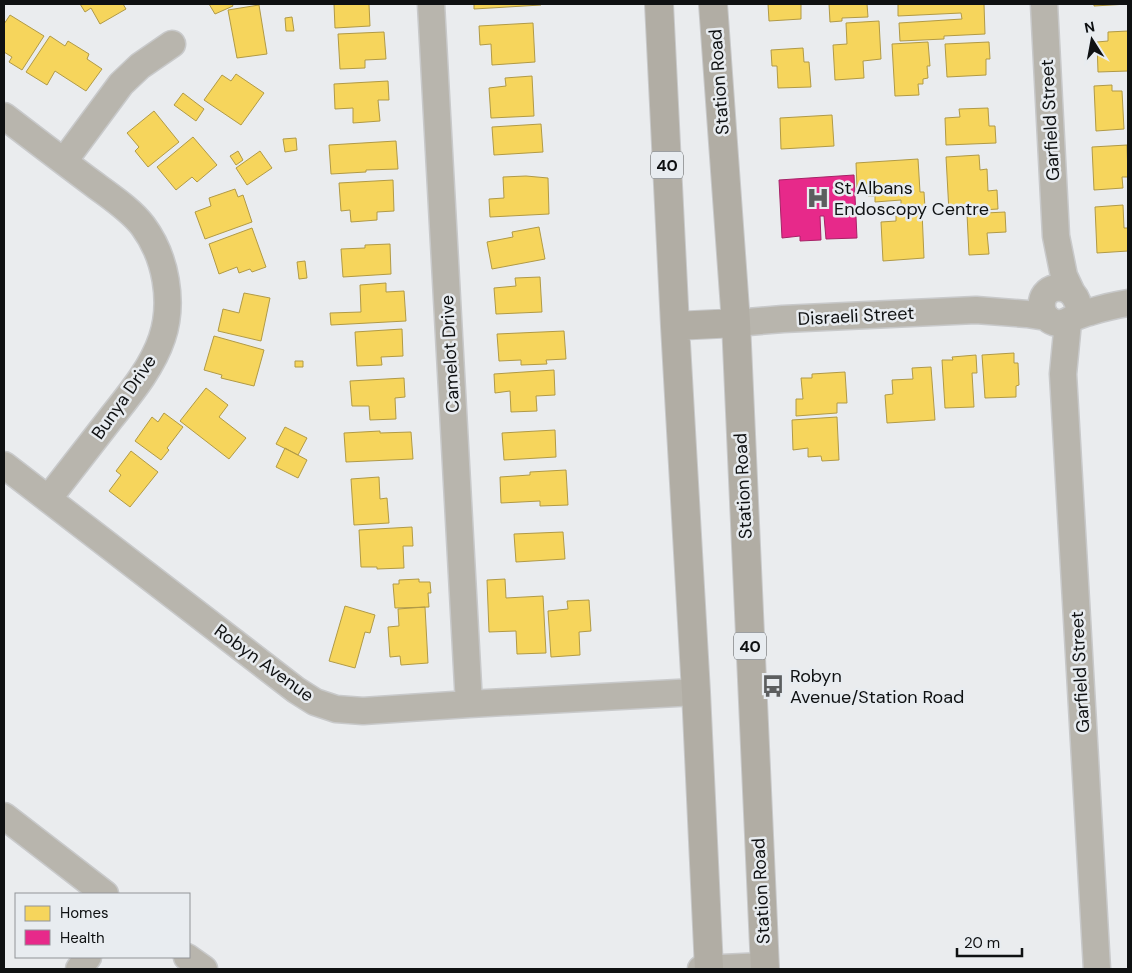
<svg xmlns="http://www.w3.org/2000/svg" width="1132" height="973" font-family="'DM Sans',sans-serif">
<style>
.homes{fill:#f6d55c;stroke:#b19a46}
.health{fill:#e7298a;stroke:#a62266}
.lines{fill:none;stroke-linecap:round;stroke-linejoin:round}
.minor-casing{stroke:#c8c9ca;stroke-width:29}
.major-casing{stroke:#c8c9ca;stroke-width:30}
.minor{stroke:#b8b5ad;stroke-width:26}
.major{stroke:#b1ada4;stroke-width:28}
.labels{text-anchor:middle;stroke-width:5;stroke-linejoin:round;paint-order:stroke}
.shield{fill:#e8ecf0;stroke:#505355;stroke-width:1}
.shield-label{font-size:16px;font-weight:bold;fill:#0f1112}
.street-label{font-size:18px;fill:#0f1112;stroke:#e8ecf0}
.poi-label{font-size:18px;fill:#0f1112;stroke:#e8ecf0;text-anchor:start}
</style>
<rect width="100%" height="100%" fill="#eaecee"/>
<!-- homes -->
<path class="homes" d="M80 4H123L126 9 100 24 91 8 85 12Z
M209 4H232L233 6 215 14Z
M334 4H369L370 26 335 28Z
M474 4H541V5L474 9Z
M768 4H801V19L769 21Z
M829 4H867L868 17 842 18V21L830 22Z
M898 4H988H984L985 34 944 36V39L900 41 899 23 962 19 961 13 898 16Z
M1094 4H1128L1094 6Z
M259 5 267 54 237 58 228 10Z
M10 15 44 36 22 70 9 62 12 57 4 52V24Z
M292 17 294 31H286L285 18Z
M879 21 881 59 863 61 864 78 835 80 833 45 847 44 846 23Z
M533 23 535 62 492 65 491 44 480 45 479 26Z
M1128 31V71L1098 72 1097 42 1108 41V32Z
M384 32 386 59 365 60V68L340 69 338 34Z
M50 36 65 46 68 41 89 54 87 59 102 69 86 91 55 71 47 85 26 72Z
M928 42 930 66H927L928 78 923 79V84H918L919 95 895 96 892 44Z
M989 42 990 59H986V75L947 77 945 44Z
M803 48 804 62H809L811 87 778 88 777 66H772L771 50Z
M236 74 264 93 241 125 204 100 222 75 231 81Z
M532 76 534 116 491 118 489 88 506 86 505 78Z
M388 81 389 100H378L380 121 353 123V108L335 109 334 84Z
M1112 85V91H1122L1124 129 1096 131 1094 86Z
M183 93 204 109 196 121 174 105Z
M988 108 989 126H995L996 143 946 145 945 118 960 117 959 109Z
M154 111 179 142 148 167 135 151 139 147 127 133Z
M832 115 834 146 781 149 780 118Z
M541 124 543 152 494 155 492 127Z
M193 137 217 165 197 182 192 177 176 190 157 167Z
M296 138 297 150 285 152 283 139Z
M396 141 398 169 366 170V172L331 174 329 145Z
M1127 145 1128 177H1122L1123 188 1094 190 1092 147Z
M238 151 243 160 236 165 230 156Z
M260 151 272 168 247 185 236 168Z
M979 155 980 170 987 169 988 191 997 190 998 209 949 212 946 157Z
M918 159 920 192H924L925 208 901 209V200L875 202V196H868L867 187 857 188 856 163Z
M526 176 548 178 549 214 490 217 489 199 504 198 503 177Z
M393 180 394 211 377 212V220L351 222 350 210 341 211 339 183Z
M235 189 238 197 243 195 252 222 205 239 195 212 211 206 209 198Z
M1123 205 1124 228H1128V251L1097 253 1095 207Z
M922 211 924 258 883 261 881 222 896 221V212Z
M1005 212 1006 232 987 233 989 254 969 255 967 214Z
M539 227 545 259 492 269 487 242 513 237 512 232Z
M252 228 266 267 252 272 250 269 239 273 237 267 219 274 209 244Z
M390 244 391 274 343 277 341 249 365 248V245Z
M305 261 307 278 299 279 297 262Z
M540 277 542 312 496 314 494 288 516 286 515 278Z
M386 283V292L404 291 406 321 331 325 330 313 361 312 360 285Z
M244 293 270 298 261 341 218 331 223 309 239 313Z
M402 329 403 356 381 357 382 365 357 366 355 332Z
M564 331 566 359 546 360 547 364 521 365V360L499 361 497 334Z
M214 336 264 350 254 386 221 378 222 375 204 370Z
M1014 353V363H1018L1019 385 1016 386V397L985 398 982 355Z
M976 355 977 373H972L974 407 945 408 942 360H953L952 357Z
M295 361H303V367H295Z
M931 367 935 420 887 423 885 395 893 394 892 380 913 379 912 368Z
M554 370 555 395 536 396 537 411 511 412 510 391 495 393 494 374Z
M845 372 847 403H837V413L796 416V399H803L801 378H812V374Z
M404 378 405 397 395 398 396 419 370 420 369 406H352L350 381Z
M206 388 228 405 219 417 246 438 229 459 180 421Z
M164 413 183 427 167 448 169 450 161 460 135 441 152 417 158 422Z
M837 417 839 460 822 461 821 456 808 457V448L793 450 792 420Z
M285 427 307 438 298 455 276 444Z
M555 430 556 457 504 460 502 433Z
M380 431V433L411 432 413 459 346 462 344 433Z
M285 448 307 460 298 478 276 467Z
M131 451 158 472 130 507 109 491 121 475 116 471Z
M566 470 568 505 540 506V501L501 503 500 477 530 475V472Z
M379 477 380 499 387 498 389 523 354 525 351 479Z
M412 527 413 546H403L404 568 377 569V567H361L359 530Z
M563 532 565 559 516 562 514 534Z
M419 579V582H430L431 593H428L429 607 395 608 393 584H399V580Z
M505 579 506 598 543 596 546 653 517 654 516 631 489 632 487 580Z
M589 600 591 631 579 632 580 655 551 657 548 611 568 609 567 601Z
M345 606 375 615 370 633 365 632 355 668 329 661Z
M425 607 428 663 401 665 400 656 390 657 388 627 399 626 398 609Z"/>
<!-- health -->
<path class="health" d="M854 175 857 238 826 239 824 216H820L821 240 800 241V236L782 238 779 180Z"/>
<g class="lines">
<defs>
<path id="minor" d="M431 4 469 704
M1044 4 1056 236 1064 276 1071 291
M4 116C34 139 64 162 95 185 111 197 131 210 143 226 166 257 174 302 162 338 152 368 130 394 111 418 90 445 69 472 48 499
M64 161 121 84 140 66 172 44
M1077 301C1069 280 1039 285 1042 308 1043 316 1050 322 1057 323 1065 324 1069 320 1075 317 1080 315 1085 313 1090 312 1103 308 1115 305 1128 303
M1068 322 1063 374 1097 969
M736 323 783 319 976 310 1027 314 1046 317
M4 465 296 690 315 702 336 709 363 711 469 704 696 692
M4 816 105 894
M187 957 204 969
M79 969 88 957
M701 969 765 966"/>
<path id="major" d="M659 4 675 326 696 692 709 969
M713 4 736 323 765 969
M675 326 736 323"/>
</defs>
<!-- minor casing -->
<use href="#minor" class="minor-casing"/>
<!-- major casing -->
<use href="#major" class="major-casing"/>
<!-- minor -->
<use href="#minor" class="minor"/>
<!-- major -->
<use href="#major" class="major"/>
</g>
<!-- icons -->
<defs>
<symbol id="hospital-bare" viewBox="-9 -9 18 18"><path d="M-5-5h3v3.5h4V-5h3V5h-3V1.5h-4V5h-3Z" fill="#5c5e5f" stroke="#e8ecf0" stroke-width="2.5" paint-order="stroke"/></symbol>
<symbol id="bus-bare" viewBox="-9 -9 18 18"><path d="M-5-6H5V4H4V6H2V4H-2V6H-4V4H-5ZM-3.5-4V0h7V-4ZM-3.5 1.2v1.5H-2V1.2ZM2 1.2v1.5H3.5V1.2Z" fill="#5c5e5f" stroke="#e8ecf0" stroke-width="2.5" paint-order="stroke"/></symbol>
</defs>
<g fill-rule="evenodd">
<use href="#hospital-bare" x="802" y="182" width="32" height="32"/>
<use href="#bus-bare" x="757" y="670" width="32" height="32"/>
</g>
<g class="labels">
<!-- shield labels -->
<g class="shield">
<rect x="651" y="151.5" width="32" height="27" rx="4"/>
<rect x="734" y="632.5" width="32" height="27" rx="4"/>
</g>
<g class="shield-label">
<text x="667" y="171">40</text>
<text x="750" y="652">40</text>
</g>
<!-- street labels -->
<g class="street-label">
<text transform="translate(719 82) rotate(-94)" y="6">Station Road</text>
<text transform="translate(1050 120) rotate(-93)" y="6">Garfield Street</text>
<text transform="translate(856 316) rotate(-3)" y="6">Disraeli Street</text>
<text transform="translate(450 354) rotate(-93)" y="6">Camelot Drive</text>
<text transform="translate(124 397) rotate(-55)" y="6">Bunya Drive</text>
<text transform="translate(743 486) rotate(-93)" y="6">Station Road</text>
<text transform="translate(264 663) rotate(36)" y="6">Robyn Avenue</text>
<text transform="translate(1080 672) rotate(-93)" y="6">Garfield Street</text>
<text transform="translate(761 891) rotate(-93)" y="6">Station Road</text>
</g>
<!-- poi labels -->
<g class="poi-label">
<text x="834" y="194">St Albans<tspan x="834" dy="21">Endoscopy Centre</tspan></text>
<text x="790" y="682">Robyn<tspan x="790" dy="21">Avenue/Station Road</tspan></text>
</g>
</g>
<!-- border -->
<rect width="1132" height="973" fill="none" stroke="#0f1112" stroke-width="10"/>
<!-- legend -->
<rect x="15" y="893" width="175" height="65" fill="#e8ecf0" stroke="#919497"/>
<rect x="25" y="906" width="25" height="15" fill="#f6d55c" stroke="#919497"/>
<text x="60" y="918" font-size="15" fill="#0f1112">Homes</text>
<rect x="25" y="930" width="25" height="15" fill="#e7298a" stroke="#919497"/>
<text x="60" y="943" font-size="15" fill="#0f1112">Health</text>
<!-- north arrow -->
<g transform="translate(1092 40) rotate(349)" stroke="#e8ecf0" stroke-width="4" paint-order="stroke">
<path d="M0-4L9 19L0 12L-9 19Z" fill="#0f1112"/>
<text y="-8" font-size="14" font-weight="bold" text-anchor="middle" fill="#0f1112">N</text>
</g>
<!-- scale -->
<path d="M957 948v8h65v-8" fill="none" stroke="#0f1112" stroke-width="2.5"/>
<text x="964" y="948" font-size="15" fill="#0f1112" stroke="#e8ecf0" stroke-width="4" paint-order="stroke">20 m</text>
</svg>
